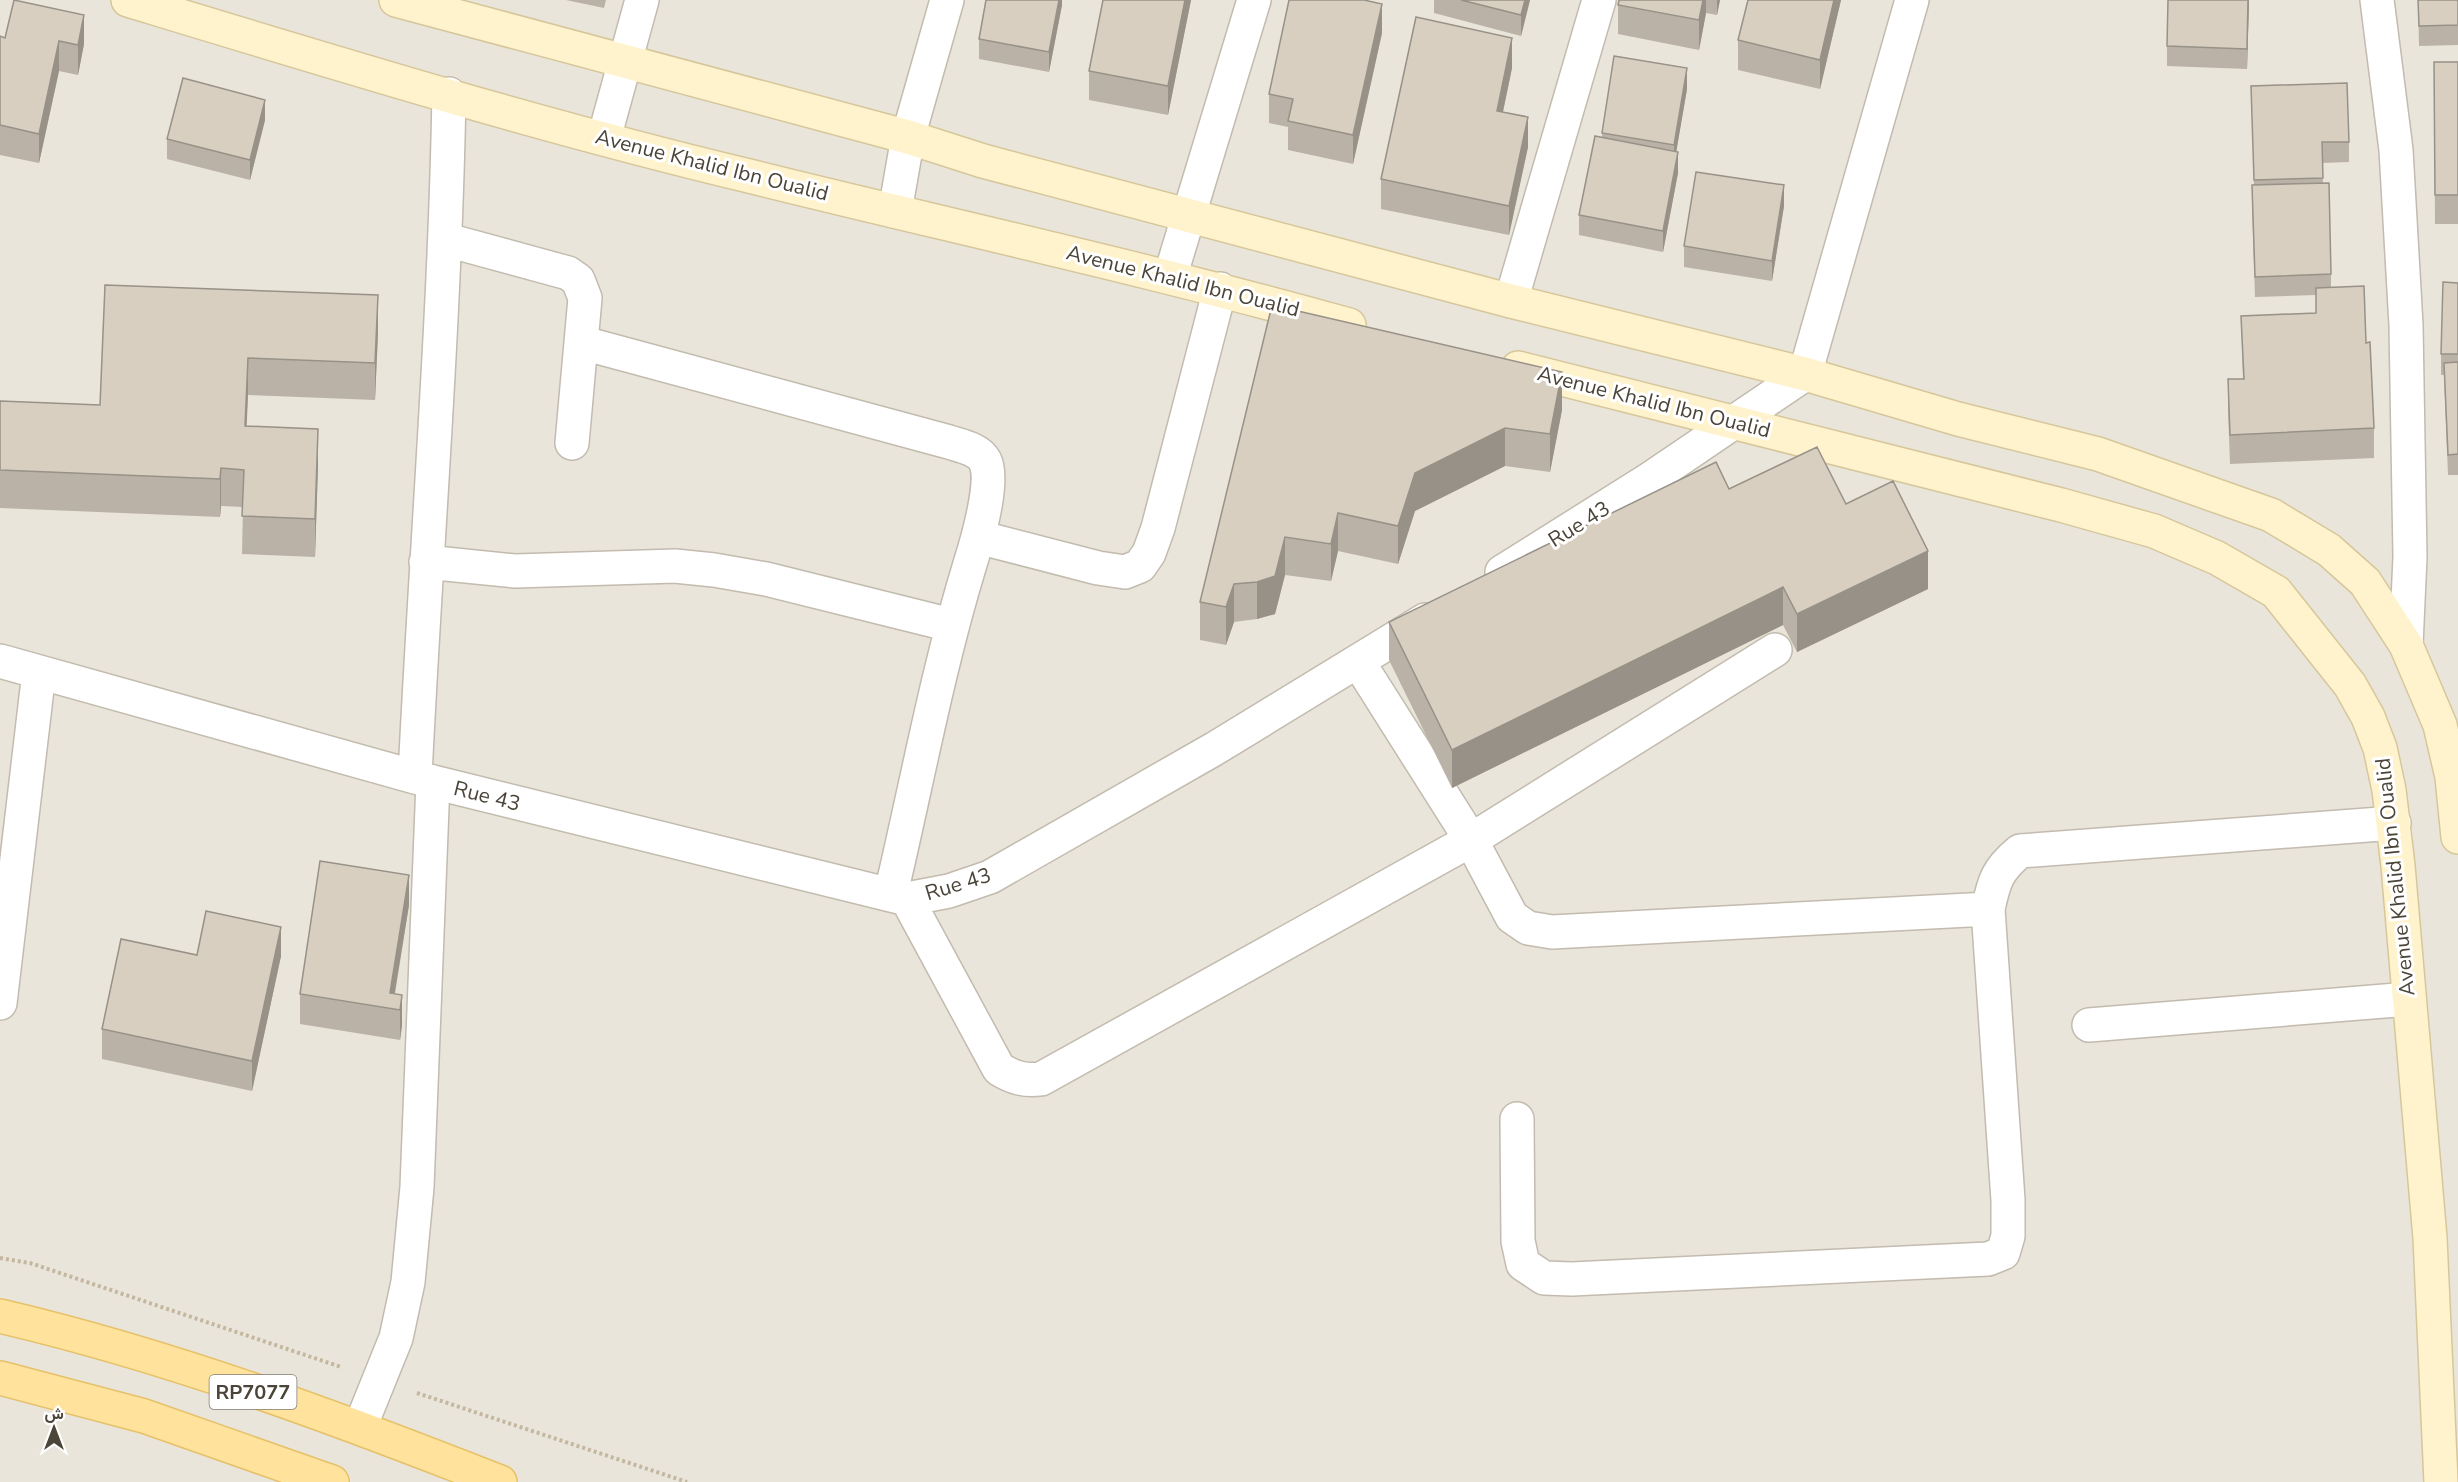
<svg xmlns="http://www.w3.org/2000/svg" width="2458" height="1482" font-family="'Nunito Sans',Vazirmatn,sans-serif">
<style>
.residential{fill:#eae5da}
.lines{fill:none;stroke-linecap:round;stroke-linejoin:round}
.street-casing{stroke:#c2bbae;stroke-width:36}
.secondary-casing{stroke:#d6c79b;stroke-width:36}
.primary-casing{stroke:#e6c16a;stroke-width:36}
.path{stroke:#c4b79f;stroke-width:4;stroke-dasharray:3 3;stroke-linecap:butt}
.street{stroke:#fff;stroke-width:33}
.secondary{stroke:#fff3cd;stroke-width:33}
.primary{stroke:#ffe39c;stroke-width:33}
.wall{fill:#bab2a6}
.shaded-wall{fill:#979187}
.building{fill:#d8cfc1;stroke:#979187;stroke-width:1.5}
.labels{text-anchor:middle;stroke-width:6;stroke-linejoin:round;paint-order:stroke}
.shield{fill:#fff;stroke:#817c74;stroke-width:1.5}
.shield-label{font-size:20px;font-weight:bold;fill:#4b4439}
.street-label{font-size:21px;fill:#4b4439;stroke:#fff}
</style>
<rect width="100%" height="100%" fill="#f6f3ec"/>
<!-- residential -->
<path class="residential" d="M0 0H2458V1482H0Z"/>
<g class="lines">
<defs>
<path id="street" d="M2377 0 2396 150 2406 325 2410 557 2406 645
M604 138 642 0
M895 211 908 137 947 0
M447 240 568 273 578 280 585 298 572 443
M1170 277 1254 0
M1511 301 1599 0
M583 343 949 442C961 446 979 449 985 461 995 481 977 542 970 564 937 672 917 783 891 893
M978 537 1098 568 1125 572 1140 566 1149 553 1158 528 1220 289
M426 562 515 571 675 566 714 570 766 579 951 625
M1502 572 1650 479 1805 374 1912 0
M0 661 433 782 907 899 949 891 990 877 1214 749 1425 620
M1359 663 1471 840 1512 917 1528 928 1552 932 1988 909C1994 881 1997 870 2020 851L2394 823
M415 776C426 549 445 322 449 94
M907 899 999 1069C1014 1078 1025 1081 1041 1079L1471 840 1775 650
M0 1003 39 672
M2089 1025 2409 999
M1517 1119 1518 1241 1523 1264 1544 1278 1572 1279 1988 1259 2003 1253 2008 1236V1200L1988 909
M360 1427 396 1338 408 1282 417 1187 433 782"/>
<path id="secondary" d="M128 0C332 62 537 125 745 175 946 225 1149 269 1349 325
M396 0 908 137 983 161 1511 301 1805 374 1958 419 2098 454 2271 515 2329 550 2365 582 2406 645 2440 725 2452 777 2458 837
M1518 368 2061 505 2154 531 2217 558 2276 592 2350 685 2368 717 2380 748 2389 790 2398 866 2430 1238 2441 1482"/>
<path id="primary" d="M0 1316C171 1356 337 1418 500 1482
M0 1378 144 1416 332 1482"/>
</defs>
<!-- street casing -->
<use href="#street" class="street-casing"/>
<!-- secondary casing -->
<use href="#secondary" class="secondary-casing"/>
<!-- primary casing -->
<use href="#primary" class="primary-casing"/>
<!-- path -->
<path class="path" d="M0 1258 30 1263 341 1367
M417 1393 687 1482"/>
<!-- street -->
<use href="#street" class="street"/>
<!-- secondary -->
<use href="#secondary" class="secondary"/>
<!-- primary -->
<use href="#primary" class="primary"/>
</g>
<!-- wall -->
<path class="wall" d="M14 0 84 44 78 75 59 71 39 163 0 155V36L5 38Z
M566 0H606L604 8Z
M1062 0V5L1049 72 979 59V39Z
M1103 0H1191L1168 115 1089 100V71Z
M1434 0H1530L1521 36 1434 13Z
M1619 0H1720L1717 15 1706 13 1699 50 1618 34V5Z
M1748 0H1841L1820 89 1738 70V40Z
M2249 0 2247 69 2167 66V46Z
M2418 0H2458V45L2419 46Z
M1382 33 1353 164 1288 150V127L1269 123V94Z
M2434 62H2458V224H2435Z
M1512 68 1503 112 1528 147 1509 235 1381 209V179Z
M2251 86 2349 142V162L2322 163 2323 183 2331 274V288L2366 343 2374 428V458L2230 464 2228 409V379H2243L2241 316 2316 313V295L2255 297 2252 205V185H2254Z
M1687 89 1676 152 1678 173 1663 252 1579 235V215L1602 137V133Z
M265 120 250 180 167 159V139Z
M1784 206 1772 281 1684 267V246Z
M2458 283V475H2448L2444 375H2441V354Z
M105 285 378 333 375 400 248 395 246 426 318 466 315 557 242 554 243 507 221 506 220 517 0 508V401L100 405Z
M1272 305 1562 410 1550 472 1505 466 1415 511 1398 564 1338 551 1331 581 1285 575 1275 614 1257 619 1234 622 1226 645 1200 640V602Z
M1729 489 1846 504 1928 589 1797 652 1783 625 1452 788 1389 660V622Z
M409 905 395 994 402 995V1025L400 1040 300 1024V994Z
M281 956 252 1091 102 1059V1029Z"/>
<!-- shaded-wall -->
<path class="shaded-wall" d="M1059 0H1062V5L1049 72V52Z
M1185 0H1191L1168 115V86Z
M1525 0H1530L1521 36V15Z
M1703 0H1706V13L1699 50V20Z
M1717 0H1720L1717 15Z
M1834 0H1841L1820 89V60Z
M2248 0H2249L2247 69V49Z
M1382 4V33L1353 164V135Z
M84 15V44L78 75V45Z
M1512 38V68L1497 140V111Z
M59 41V71L39 163V134Z
M1687 68V89L1674 165V145Z
M265 100V120L250 180V160Z
M1528 117V147L1509 235V206Z
M1678 152V173L1663 252V231Z
M1784 185V206L1772 281V261Z
M378 295V333L375 400V363Z
M248 358V395L245 464V426Z
M1562 372V410L1550 472V434Z
M1505 428V466L1415 511 1398 564V526L1415 473Z
M318 429V466L315 557V519Z
M221 468V506L220 517V479Z
M1338 513V551L1331 581V544Z
M1285 537V575L1275 614 1257 619V582Z
M1928 551V589L1797 652V614Z
M1234 584V622L1226 645V607Z
M1783 587V625L1452 788V750Z
M409 875V905L392 1009 390 993Z
M281 927V956L252 1091V1061Z
M402 995V1025L400 1040V1010Z"/>
<!-- building -->
<path class="building" d="M14 0 84 15 78 45 59 41 39 134 0 125V36L5 38Z
M986 0H1059L1049 52 979 39Z
M1103 0H1185L1168 86 1089 71Z
M1289 0H1364L1382 4 1353 135 1288 121 1293 99 1269 94Z
M1461 0H1525L1521 15Z
M1619 0H1703L1699 20 1618 5Z
M1748 0H1834L1820 60 1738 40Z
M2168 0H2248L2247 49 2167 46Z
M2418 0H2458V25L2419 26Z
M1416 17 1512 38 1497 111 1528 117 1509 206 1381 179Z
M1614 56 1687 68 1674 145 1602 133Z
M2434 62H2458V195H2435Z
M183 78 265 100 250 160 167 139Z
M2347 83 2349 142H2322L2323 178 2254 180 2251 86Z
M1595 136 1678 152 1663 231 1579 215Z
M1696 172 1784 185 1772 261 1684 246Z
M2329 183 2331 274 2255 277 2252 185Z
M2443 282 2458 283V354H2441Z
M105 285 378 295 375 363 248 358 245 426 318 429 315 519 242 516 244 470 221 468 220 479 0 470V401L100 405Z
M2364 286 2366 343 2370 342 2374 428 2230 435 2228 379H2244L2241 316 2316 313V288Z
M1272 305 1562 372 1550 434 1505 428 1415 473 1398 526 1338 513 1331 544 1285 537 1275 576 1257 582 1234 584 1226 607 1200 602Z
M2458 362V454L2448 455 2444 363Z
M1817 447 1846 504 1893 481 1928 551 1797 614 1783 587 1452 750 1389 622 1716 462 1729 489Z
M320 861 409 875 390 993 402 995 400 1010 300 994Z
M206 911 281 927 252 1061 102 1029 121 939 197 955Z"/>
<g class="labels">
<!-- shield labels -->
<rect class="shield" x="209.5" y="1375" width="87" height="34" rx="4.5"/>
<g class="shield-label">
<text x="253" y="1399">RP7077</text>
</g>
<!-- street labels -->
<g class="street-label">
<text transform="translate(712 165) rotate(14)" y="7">Avenue Khalid Ibn Oualid</text>
<text transform="translate(1183 281) rotate(14)" y="7">Avenue Khalid Ibn Oualid</text>
<text transform="translate(1654 402) rotate(14)" y="7">Avenue Khalid Ibn Oualid</text>
<text transform="translate(1579 524) rotate(-32)" y="7">Rue 43</text>
<text transform="translate(487 796) rotate(14)" y="7">Rue 43</text>
<text transform="translate(2395 877) rotate(-96)" y="7">Avenue Khalid Ibn Oualid</text>
<text transform="translate(958 884) rotate(-17)" y="7">Rue 43</text>
</g>
</g>
<!-- north arrow -->
<g transform="translate(54 1428)" stroke="#ffffff" stroke-width="4.5" paint-order="stroke">
<path d="M0-4.5L10 22L0 15L-10 22Z" fill="#4b4439"/>
<text y="-9" font-size="16" font-weight="bold" text-anchor="middle" fill="#4b4439">ش</text>
</g>
</svg>
